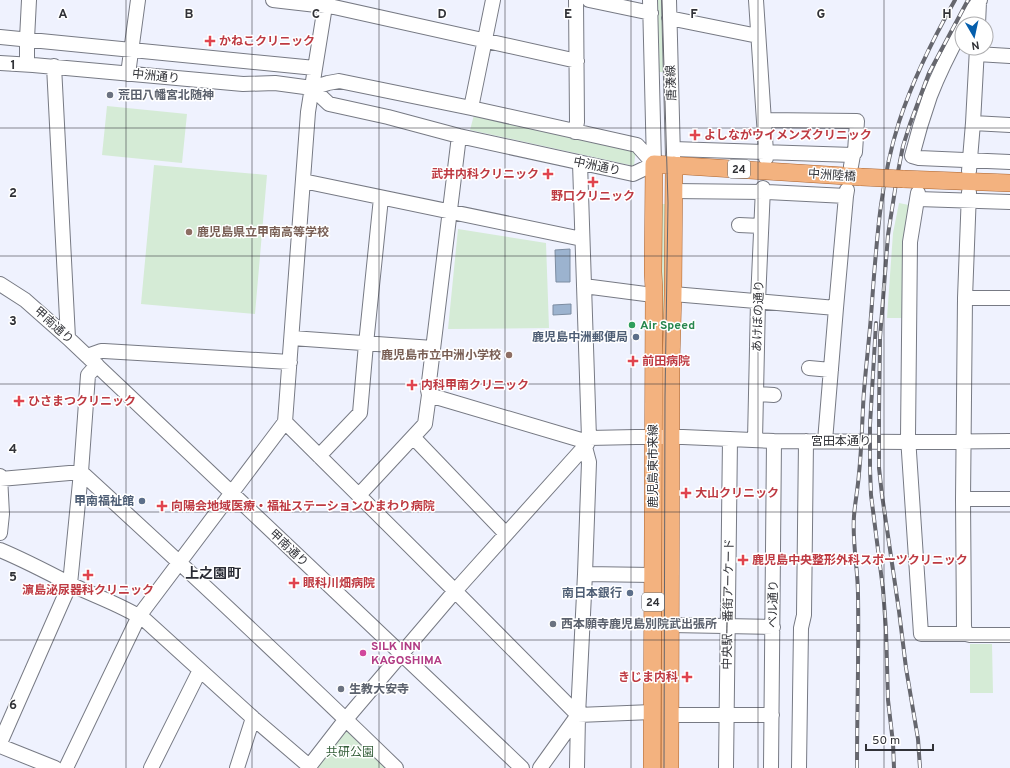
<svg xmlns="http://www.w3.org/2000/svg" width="1010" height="768" font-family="Overpass,'Noto Sans JP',sans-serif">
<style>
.green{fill:#d5ebd6}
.water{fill:#9cb3cf;stroke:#7c8ca1}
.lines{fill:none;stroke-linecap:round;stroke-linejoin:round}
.minor-casing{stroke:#777a84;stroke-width:16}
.major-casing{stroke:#aa632f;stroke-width:18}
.minor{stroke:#fff;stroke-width:14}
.major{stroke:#f3b27f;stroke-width:17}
.tram{stroke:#66676e;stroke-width:1}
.rail-casing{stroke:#66676e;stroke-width:4}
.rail{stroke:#fff;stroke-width:2.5;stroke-dasharray:8;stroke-linecap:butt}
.major-bridge-casing{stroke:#aa632f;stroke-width:18;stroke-linecap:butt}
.major-bridge{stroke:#f3b27f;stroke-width:17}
.grid{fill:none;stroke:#313237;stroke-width:1;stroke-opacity:0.55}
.health-dot{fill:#e0444e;stroke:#fff;stroke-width:1.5}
.worship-dot{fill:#6b7280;stroke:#fff;stroke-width:1.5}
.education-dot{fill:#8d6e63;stroke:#fff;stroke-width:1.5}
.leisure-dot{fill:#2e9e5b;stroke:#fff;stroke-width:1.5}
.service-dot{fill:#5c6f8a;stroke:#fff;stroke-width:1.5}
.hotel-dot{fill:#d1479c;stroke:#fff;stroke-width:1.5}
.labels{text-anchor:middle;stroke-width:3;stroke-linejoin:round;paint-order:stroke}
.shield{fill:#fff;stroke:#6f7073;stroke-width:1}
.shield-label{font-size:11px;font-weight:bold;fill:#313237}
.health-label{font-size:12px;font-weight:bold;fill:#be3a42;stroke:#fff;text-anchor:start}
.street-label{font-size:12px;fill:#313237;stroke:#fff}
.worship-label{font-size:12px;font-weight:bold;fill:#5b616d;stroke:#fff;text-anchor:start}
.education-label{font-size:12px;font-weight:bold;fill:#785e54;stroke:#fff;text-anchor:start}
.leisure-label{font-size:12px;font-weight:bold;fill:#27864d;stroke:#fff;text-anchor:start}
.service-label{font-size:12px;font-weight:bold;fill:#4e5e75;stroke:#fff;text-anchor:end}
.hotel-label{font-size:12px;font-weight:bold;fill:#b23c85;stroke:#fff;text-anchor:start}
.park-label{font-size:12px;fill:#345f39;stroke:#fff}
.quarter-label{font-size:14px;font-weight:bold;fill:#292b34;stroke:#fff}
.grid-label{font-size:13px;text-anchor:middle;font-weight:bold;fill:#313237;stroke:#fff;stroke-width:3;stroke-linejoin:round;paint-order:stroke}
</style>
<rect width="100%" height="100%" fill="#eff2fe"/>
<!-- green -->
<path class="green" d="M654 0H664L665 72H656Z
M107 106 187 114 182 163 102 155Z
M475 111 636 148 634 166 470 130Z
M154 165 267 175 255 314 141 304Z
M899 203 914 206 906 318H887L893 233Z
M660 204H670L666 417H657Z
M458 229 546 243 549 328 448 329Z
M970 644H992L993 693H970Z
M347 730 389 768H317Z"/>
<!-- water -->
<path class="water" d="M570 249V282H556L555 250Z
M571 304V314L553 315V305Z"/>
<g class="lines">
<defs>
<path id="minor" d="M273 0 334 7 577 61
M589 0 651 13
M650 0 654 164
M669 0 673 157
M756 0 766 152V158
M669 18 758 36
M965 24 970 13 980 0
M978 24 979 2
M962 29C950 51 939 73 930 96 923 116 917 136 912 156L919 158 1010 162
M0 37 315 68
M977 54 1010 56
M0 63 33 65 243 84 275 83 312 88 328 83 339 81 471 108 637 145 654 164
M27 64V39L29 0
M54 66 68 338
M128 74 138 0
M312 88 329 104 388 117 459 136 633 174 654 164
M471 108 493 0
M764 120 857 121 855 152 853 155
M973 123 1010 125
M575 132 577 122 576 0
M673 149 853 155 851 166
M969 171 973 123 977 48
M303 181 582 239
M673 191 767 192 846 196 847 190
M918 193 910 242 908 437 921 634H966L970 635H1010
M918 199 1010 202
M739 225 761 226
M0 284 25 300 68 338 522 768
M584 286 653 295
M673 294 836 308
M965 298H1010
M292 338 433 348
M87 356 101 351H104L290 362
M809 368 831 370
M756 394 774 395
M429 395 581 440 589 438 636 437H683L774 441 908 442 1010 441
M285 422 455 591 578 715 652 712
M414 438 506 534
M755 440 758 301 763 188
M825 441 836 308 846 196
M319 456 360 413 366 344 381 198
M0 476 2 514 0 533
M0 479 81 472C187 569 293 668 396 768
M359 495 425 424 429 395 428 390 459 136
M963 499H1010
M0 550C24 560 47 572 70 584 95 596 122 605 145 620L253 718 309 766
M585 574 653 575
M671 625 773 627
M966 634 964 627 963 499 965 298 969 192
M670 715H772
M0 743 70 584 81 472 88 375 97 365
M0 746 55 768
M66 768 139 616 285 422 308 112 326 0
M151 768 200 670
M237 768 253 718
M308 768 346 719 455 591 587 444 589 438 580 163
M540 768 578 715
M577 768 578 715 585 574 589 462 585 447
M726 768 730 439
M771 768 774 441
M799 768 801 628 804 615 806 441"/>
<path id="major" d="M903 179 1010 183
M652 768 654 290 653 272 654 164 861 177
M670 768 671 364 673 294 674 165"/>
</defs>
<!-- minor casing -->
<use href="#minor" class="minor-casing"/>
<!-- major casing -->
<use href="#major" class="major-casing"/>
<!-- minor -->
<use href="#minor" class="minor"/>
<!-- major -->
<use href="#major" class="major"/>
<!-- tram -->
<path class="tram" d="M662 0 668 203 665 397 664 768"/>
<defs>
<path id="rail" d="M876 323 870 425V468L871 495 883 589 886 630 888 700 893 743 894 768
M857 768C857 710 859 652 858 595 858 569 852 542 854 516 855 502 858 488 859 473 862 446 862 418 864 391 866 366 869 341 871 316 876 251 879 184 899 122 913 79 933 39 955 0
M920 768 918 739 906 668 899 611 882 495 879 468V413L880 338 888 235 897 177 903 146 910 124 929 73 968 0"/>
</defs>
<!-- rail casing -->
<use href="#rail" class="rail-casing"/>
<!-- rail -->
<use href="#rail" class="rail"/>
<defs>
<path id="major-bridge" d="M861 177 903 179"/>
</defs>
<!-- major-bridge casing -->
<use href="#major-bridge" class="major-bridge-casing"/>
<!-- major-bridge -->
<use href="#major-bridge" class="major-bridge"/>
</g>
<!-- grid -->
<path class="grid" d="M126 0V768M252 0V768M379 0V768M505 0V768M631 0V768M758 0V768M884 0V768M0 128H1010M0 256H1010M0 384H1010M0 512H1010M0 640H1010"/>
<!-- markers -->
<g class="health-dot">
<path d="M208 35h4v4h4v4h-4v4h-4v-4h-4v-4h4z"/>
<path d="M693 129h4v4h4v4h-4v4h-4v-4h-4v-4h4z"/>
<path d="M546 168h4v4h4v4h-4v4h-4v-4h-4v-4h4z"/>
<path d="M591 176h4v4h4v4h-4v4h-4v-4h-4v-4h4z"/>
<path d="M631 355h4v4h4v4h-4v4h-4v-4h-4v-4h4z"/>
<path d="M410 379h4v4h4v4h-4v4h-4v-4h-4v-4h4z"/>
<path d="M17 395h4v4h4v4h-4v4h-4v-4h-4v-4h4z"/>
<path d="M684 487h4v4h4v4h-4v4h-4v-4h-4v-4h4z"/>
<path d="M160 500h4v4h4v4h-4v4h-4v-4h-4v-4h4z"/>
<path d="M741 554h4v4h4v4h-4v4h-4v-4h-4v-4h4z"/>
<path d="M86 569h4v4h4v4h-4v4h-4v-4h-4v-4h4z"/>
<path d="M292 577h4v4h4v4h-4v4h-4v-4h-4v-4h4z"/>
<path d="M685 671h4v4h4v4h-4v4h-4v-4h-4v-4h4z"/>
</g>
<g class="worship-dot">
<circle cx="110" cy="95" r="4"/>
<circle cx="553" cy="624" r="4"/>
<circle cx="341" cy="689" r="4"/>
</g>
<g class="education-dot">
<circle cx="189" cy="232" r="4"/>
<circle cx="509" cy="355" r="4"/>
</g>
<circle class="leisure-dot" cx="632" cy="325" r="4"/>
<g class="service-dot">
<circle cx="636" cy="337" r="4"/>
<circle cx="142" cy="501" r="4"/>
<circle cx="630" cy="593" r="4"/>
</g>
<circle class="hotel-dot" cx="363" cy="653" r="4"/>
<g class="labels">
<!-- shield labels -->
<g class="shield">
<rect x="728" y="160" width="22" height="18" rx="3"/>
<rect x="642" y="593" width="22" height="18" rx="3"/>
</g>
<g class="shield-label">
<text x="739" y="173">24</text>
<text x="653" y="606">24</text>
</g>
<!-- health labels -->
<g class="health-label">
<text x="219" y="45">かねこクリニック</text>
<text x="704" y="139">よしながウイメンズクリニック</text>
<text x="539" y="178" text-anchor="end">武井内科クリニック</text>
<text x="593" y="200" text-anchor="middle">野口クリニック</text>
<text x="642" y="365">前田病院</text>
<text x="421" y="389">内科甲南クリニック</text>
<text x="28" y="405">ひさまつクリニック</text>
<text x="695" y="497">大山クリニック</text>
<text x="171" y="510">向陽会地域医療・福祉ステーションひまわり病院</text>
<text x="752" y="564">鹿児島中央整形外科スポーツクリニック</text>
<text x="303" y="587">眼科川畑病院</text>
<text x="88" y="594" text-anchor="middle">濵島泌尿器科クリニック</text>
<text x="678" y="681" text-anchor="end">きじま内科</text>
</g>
<!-- street labels -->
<g class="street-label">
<text transform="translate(156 76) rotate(6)" y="4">中洲通り</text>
<text transform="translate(671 83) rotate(-92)" y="4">唐湊線</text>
<text transform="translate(597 166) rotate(12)" y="4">中洲通り</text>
<text transform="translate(832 175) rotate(4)" y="4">中洲陸橋</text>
<text transform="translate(758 316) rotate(-88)" y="4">あけぼの通り</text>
<text transform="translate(54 325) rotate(42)" y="4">甲南通り</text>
<text x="841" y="445">宮田本通り</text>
<text transform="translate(653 466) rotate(-90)" y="4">鹿児島東市来線</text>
<text transform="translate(289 548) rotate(43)" y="4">甲南通り</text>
<text transform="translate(728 604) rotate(-89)" y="4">中央駅一番街アーケード</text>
<text transform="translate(773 604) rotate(-89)" y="4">ベル通り</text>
</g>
<!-- worship labels -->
<g class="worship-label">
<text x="118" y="99">荒田八幡宮北随神</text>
<text x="561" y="628">西本願寺鹿児島別院武出張所</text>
<text x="349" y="693">生教大安寺</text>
</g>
<!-- education labels -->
<g class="education-label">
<text x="197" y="236">鹿児島県立甲南高等学校</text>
<text x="501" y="359" text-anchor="end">鹿児島市立中洲小学校</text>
</g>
<!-- leisure labels -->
<g class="leisure-label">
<text x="640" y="329">Air Speed</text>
</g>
<!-- service labels -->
<g class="service-label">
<text x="628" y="341">鹿児島中洲郵便局</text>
<text x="134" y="505">甲南福祉館</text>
<text x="622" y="597">南日本銀行</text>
</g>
<!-- hotel labels -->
<g class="hotel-label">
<text x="371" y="650">SILK INN<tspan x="371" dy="14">KAGOSHIMA</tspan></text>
</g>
<!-- park labels -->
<g class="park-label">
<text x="350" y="756">共研公園</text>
</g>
<!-- quarter labels -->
<g class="quarter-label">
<text x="213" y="578">上之園町</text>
</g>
</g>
<g class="grid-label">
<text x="63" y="18">A</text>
<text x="189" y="18">B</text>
<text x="316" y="18">C</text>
<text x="442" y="18">D</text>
<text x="568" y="18">E</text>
<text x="694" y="18">F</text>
<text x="821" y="18">G</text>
<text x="947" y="18">H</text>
<text x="13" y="69">1</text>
<text x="13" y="197">2</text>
<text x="13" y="325">3</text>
<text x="13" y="453">4</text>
<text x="13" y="581">5</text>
<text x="13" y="709">6</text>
</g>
<!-- north arrow -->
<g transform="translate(974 36) rotate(171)"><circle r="19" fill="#ffffff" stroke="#adadaf"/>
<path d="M0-3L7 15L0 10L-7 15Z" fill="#055eac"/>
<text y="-6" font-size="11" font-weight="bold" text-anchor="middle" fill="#313237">N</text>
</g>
<!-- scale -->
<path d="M866 744v6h67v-6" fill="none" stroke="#313237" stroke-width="2"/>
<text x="872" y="744" font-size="12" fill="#313237" stroke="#ffffff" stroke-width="3" paint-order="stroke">50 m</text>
</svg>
